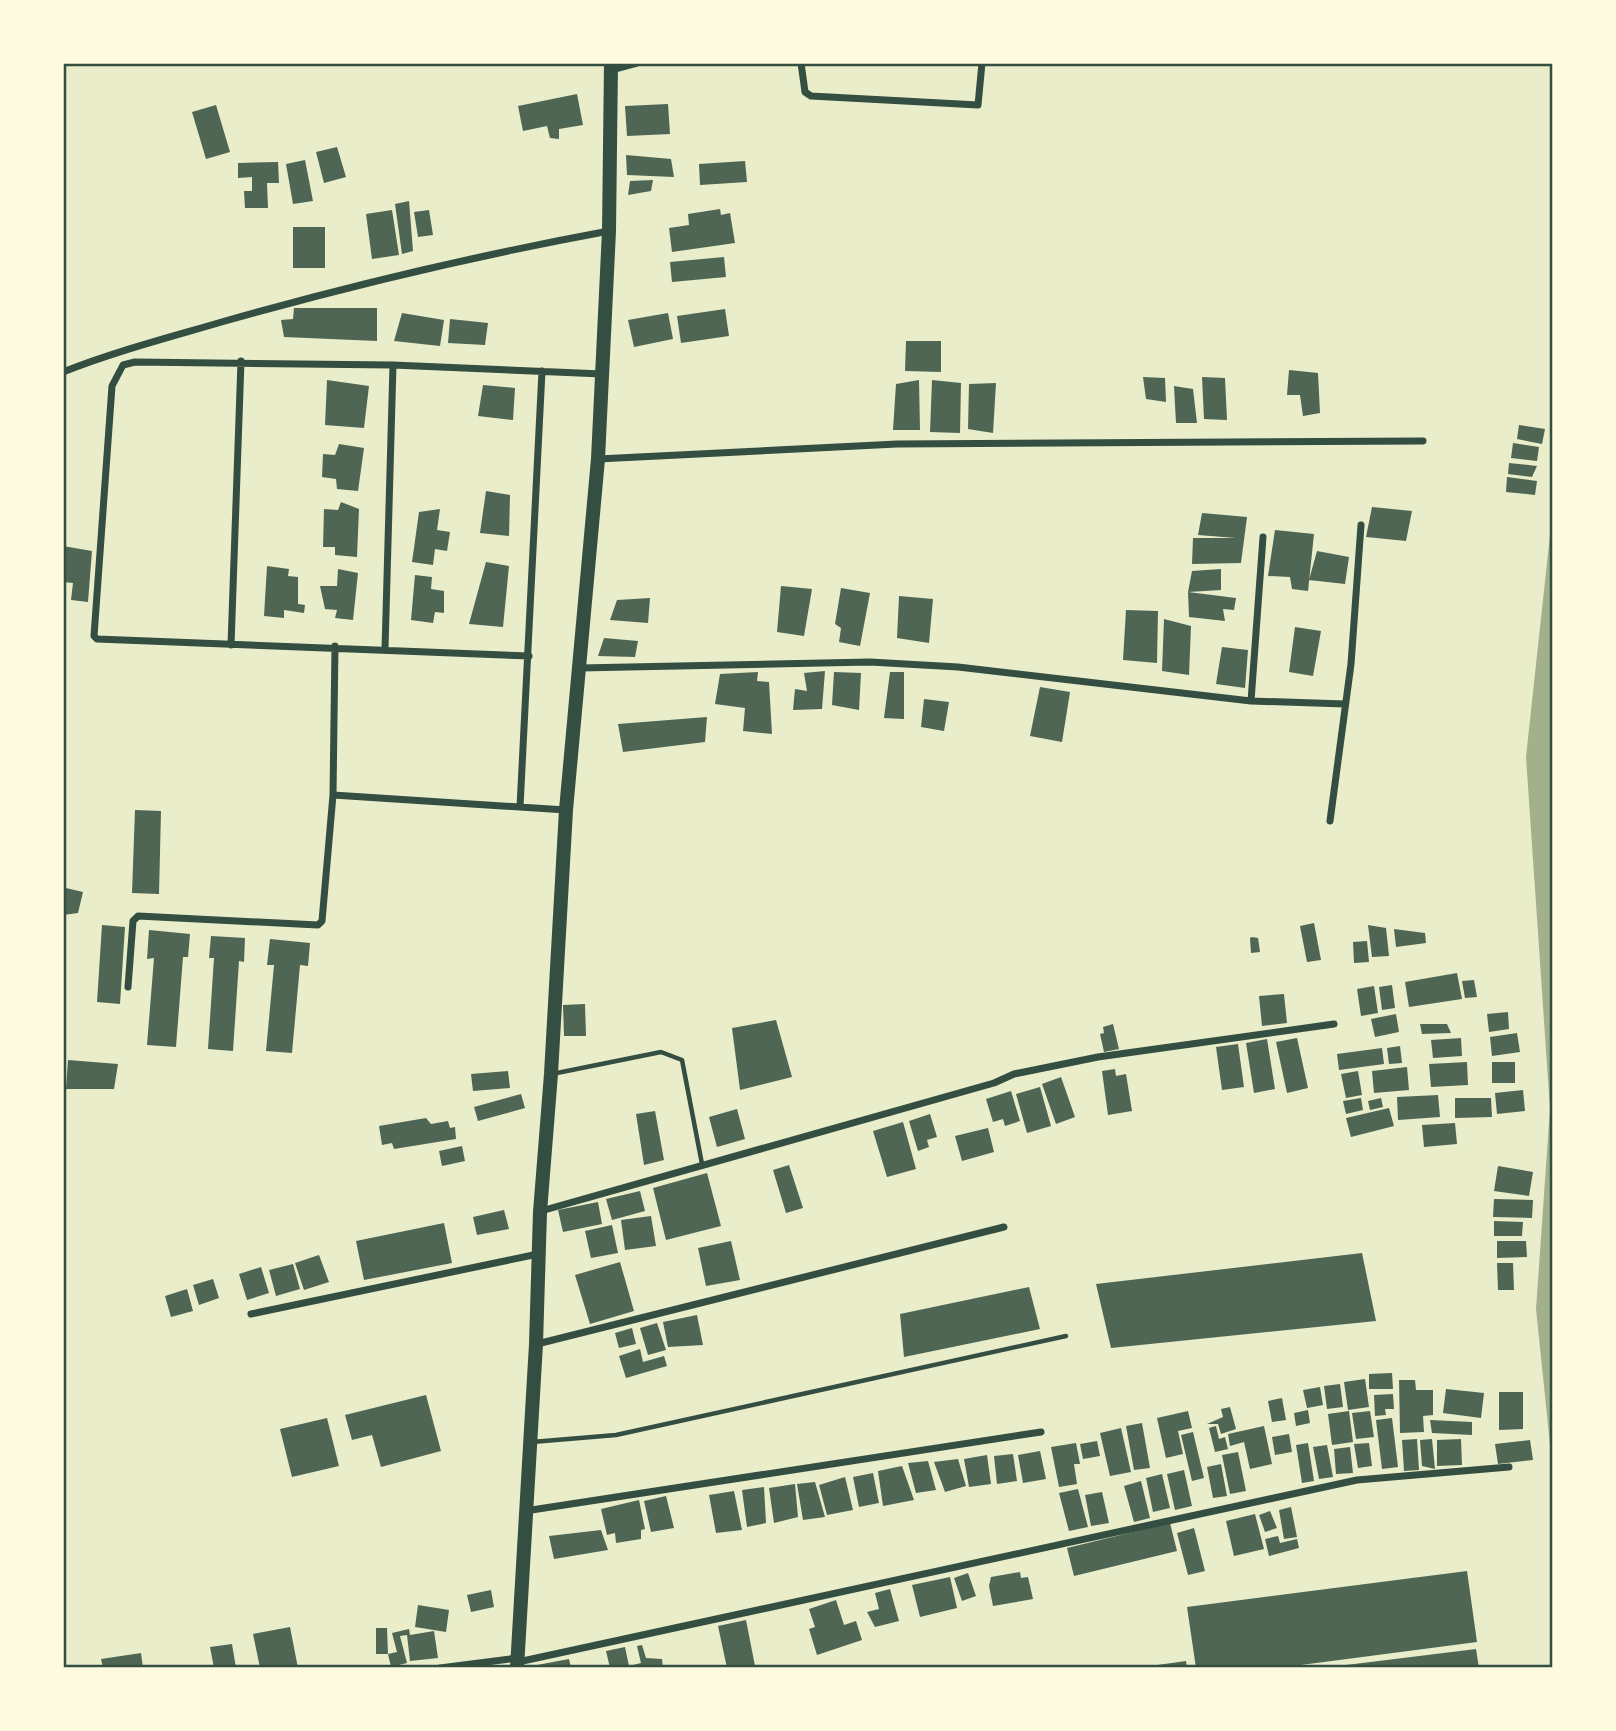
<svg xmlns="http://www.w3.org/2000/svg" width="1616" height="1731" font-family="'Sofia Sans Condensed',sans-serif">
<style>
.water{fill:#a3b18a}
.building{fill:#4f6655}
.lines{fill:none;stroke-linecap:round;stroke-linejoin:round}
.service{stroke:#344e41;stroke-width:4.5}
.minor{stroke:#344e41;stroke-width:7}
.secondary{stroke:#344e41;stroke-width:14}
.neatline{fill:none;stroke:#344e41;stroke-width:2.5}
</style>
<rect width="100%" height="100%" fill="#e9edc9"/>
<!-- water -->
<path class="water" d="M1553 507V1474L1536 1309 1550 1109 1526 757Z"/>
<!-- building -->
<path class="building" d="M577 94 583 125 559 129V139L550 138 547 126 523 131 518 106Z
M668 104 670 134 627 136 625 106Z
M216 105 230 152 206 159 192 112Z
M337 147 346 177 324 183 316 152Z
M626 155 671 159 674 177 627 175Z
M305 160 313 201 293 204 286 164Z
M745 161 747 182 700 185 699 164Z
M278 162 279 183H267L268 208H245L244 191H252V177L238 178V163Z
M653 180 651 191 628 195 630 181Z
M409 201 413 251 402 254 395 204Z
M720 209 721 215 730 213 735 243 672 252 669 228 689 225 688 214Z
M392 210 399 255 372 259 366 214Z
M429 210 433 235 418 237 414 212Z
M293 227H325V268H293Z
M724 257 726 277 672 282 670 262Z
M294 308H377V341L284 337 281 320 293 319Z
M725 309 729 336 681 343 677 316Z
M402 313 444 320 440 346 394 341Z
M668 313 673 339 634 347 628 320Z
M450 319 488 323 485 345 448 343Z
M906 341H941V372L905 371Z
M1289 370 1318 373 1320 413 1303 416 1300 395H1287Z
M1143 377 1165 378 1166 402 1146 399Z
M1202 377 1225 378 1227 420 1204 419Z
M327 380 369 386 364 428 325 425Z
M919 380 920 430H893L896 384Z
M932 380 961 383 960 433 930 432Z
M996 383 993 433 968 429 969 384Z
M483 385 515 388 513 420 478 416Z
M1174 386 1193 389 1197 423H1176Z
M1519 425 1545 429 1542 444 1517 439Z
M1513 443 1539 447 1537 461 1511 458Z
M339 444 364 448 358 491 337 489 336 479 322 477 323 454 335 455Z
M1509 463 1537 466 1532 477 1508 474Z
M1507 477 1537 481 1535 495 1506 492Z
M486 491 510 495 509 536 480 533Z
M341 502 359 509 357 557 335 555V547H323L324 509 338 510Z
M1372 507 1412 511 1406 541 1366 537Z
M440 509 437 530 450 532 447 551 435 549 433 565 412 562 419 512Z
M1202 513 1247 517 1241 563 1192 564 1193 538H1236L1198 535Z
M1275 530 1314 534 1308 591 1292 589 1290 577 1268 576Z
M63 546 92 551 88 602 71 600 73 583 63 582Z
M1317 551 1349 557 1345 584 1309 580Z
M486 562 509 566 503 627 469 624Z
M267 566 289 569 288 576 298 577V604L305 605 304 613 284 610V618L264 616Z
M338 569 358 573 353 620 335 618 337 610 325 609 320 586H337Z
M1221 569V590L1188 592 1192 571Z
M415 575 432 577 431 589 444 591V613L435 612 433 623 411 620Z
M781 586 812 589 804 636 777 632Z
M841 588 870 593 860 646 839 642 841 628 835 624Z
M1188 592 1236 598 1234 610 1223 609 1225 621 1189 617Z
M899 596 933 599 929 643 897 638Z
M650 598 648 623 610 620 617 600Z
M1126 610 1158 611 1157 663 1123 660Z
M1164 619 1191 626 1189 675 1162 671Z
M1295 627 1321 631 1313 676 1289 672Z
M604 638 638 641 635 657 598 656Z
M1222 647 1248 650 1245 688 1216 684Z
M825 671 822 709 793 710 795 689 807 691 804 673Z
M758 672 757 681 769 682 772 734 743 731 745 708 715 704 720 674Z
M834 672 861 673 859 710 832 705Z
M890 672H904V719L884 718Z
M1040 687 1070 692 1062 742 1030 736Z
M924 699 949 702 944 731 921 727Z
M707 717 705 742 623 752 618 724Z
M135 810 161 811 159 894 132 893Z
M66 888 83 892 78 913 63 915Z
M1314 923 1321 960 1307 962 1300 926Z
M102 925 125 927 120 1004 97 1002Z
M1368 925 1386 928 1389 956 1372 957Z
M1394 929 1425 933 1426 943 1396 947Z
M149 930 190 934 188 957H183L176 1047 147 1045 154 958 147 959Z
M211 936 245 938 244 962 239 961 233 1051 208 1049 214 958H209Z
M1252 937 1258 938 1260 952 1251 953 1250 938Z
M270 939 310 943 308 966 300 965 292 1053 266 1051 274 965H267Z
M1367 941 1369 962 1354 963 1353 942Z
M1457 973 1462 999 1409 1007 1405 982Z
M1474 980 1477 997 1465 998 1462 981Z
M1392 985 1395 1008 1382 1010 1379 987Z
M1374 986 1378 1013 1361 1016 1357 989Z
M1284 994 1287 1023 1262 1026 1259 996Z
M585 1004 586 1036H564L563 1005Z
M1508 1012 1509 1029 1489 1032 1487 1014Z
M1396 1014 1399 1032 1375 1037 1371 1019Z
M776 1020 792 1077 740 1090 732 1028Z
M1113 1024 1119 1049 1104 1052 1100 1034 1104 1033 1103 1027Z
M1420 1024H1447L1451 1033 1422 1034Z
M1517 1033 1520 1052 1492 1056 1490 1037Z
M1297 1038 1308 1088 1287 1093 1276 1042Z
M1461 1038 1462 1056 1433 1058 1431 1040Z
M1267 1039 1275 1089 1254 1093 1246 1043Z
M1238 1044 1244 1087 1222 1090 1216 1047Z
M1400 1046 1402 1063 1389 1064 1387 1048Z
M1382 1048 1384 1064 1339 1070 1337 1054Z
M68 1060 118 1064 114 1089H66Z
M1467 1062 1468 1085 1431 1087 1429 1064Z
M1492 1062H1515V1083H1492Z
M1407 1067 1409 1090 1374 1093 1372 1071Z
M1115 1069 1116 1076 1126 1074 1132 1111 1108 1115 1102 1071Z
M508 1071 510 1088 473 1091 471 1074Z
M1358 1071 1362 1095 1346 1098 1341 1074Z
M1061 1077 1075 1117 1056 1124 1042 1084Z
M1040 1087 1051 1126 1027 1133 1016 1094Z
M1523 1090 1525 1111 1497 1114 1495 1093Z
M1011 1091 1020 1121 1005 1126 1003 1119 993 1122 986 1099Z
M521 1094 525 1108 478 1121 474 1107Z
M1438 1095 1440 1117 1398 1120 1397 1097Z
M1361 1098 1363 1110 1346 1114 1343 1101Z
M1381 1098 1383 1107 1370 1110 1368 1101Z
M1455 1098H1491L1492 1117 1455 1118Z
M1389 1108 1394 1126 1351 1137 1346 1118Z
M737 1109 745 1139 717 1147 709 1117Z
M655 1111 664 1160 644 1165 636 1114Z
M930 1114 937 1137 927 1140 929 1147 918 1151 909 1121Z
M426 1118 431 1124 448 1121 450 1128 455 1127 456 1139 394 1149 392 1143 382 1145 379 1126Z
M903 1122 916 1169 887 1177 873 1131Z
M1455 1123 1457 1144 1424 1147 1422 1125Z
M988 1128 994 1152 962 1161 955 1136Z
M462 1146 465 1161 442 1166 439 1151Z
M789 1165 803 1208 786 1213 773 1170Z
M1498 1166 1533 1172 1529 1196 1494 1191Z
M707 1173 721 1226 666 1240 653 1188Z
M640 1191 645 1211 612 1220 606 1199Z
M1494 1199 1533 1200 1532 1218 1493 1217Z
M598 1202 602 1224 563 1232 558 1210Z
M504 1210 509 1229 477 1235 473 1217Z
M651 1216 656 1246 625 1250 621 1220Z
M1494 1221 1523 1222 1522 1236H1494Z
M444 1223 452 1263 364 1280 356 1241Z
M612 1225 618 1253 591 1258 585 1231Z
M731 1241 740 1280 706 1286 698 1248Z
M1497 1241H1526L1527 1257 1497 1258Z
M1362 1253 1376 1321 1111 1348 1096 1284Z
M319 1255 329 1282 304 1290 295 1263Z
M620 1262 634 1311 590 1324 575 1275Z
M1497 1263H1513L1514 1290H1498Z
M293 1264 300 1289 276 1296 269 1270Z
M261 1267 269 1293 247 1300 239 1274Z
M213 1279 219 1298 199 1305 193 1285Z
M1029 1287 1040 1329 904 1357 900 1314Z
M187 1289 193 1311 171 1317 165 1296Z
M697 1315 703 1345 668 1347 663 1322Z
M657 1323 666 1350 648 1355 640 1328Z
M632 1328 636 1344 619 1348 615 1333Z
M640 1349 643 1362 664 1356 667 1366 626 1378 619 1356Z
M1392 1373 1393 1389H1369V1374Z
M1365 1379 1369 1407 1348 1410 1344 1382Z
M1399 1380H1415L1416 1390H1433V1415L1423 1416 1424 1432 1400 1433Z
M1340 1384 1343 1407 1327 1409 1324 1386Z
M1320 1387 1323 1405 1307 1408 1303 1390Z
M1446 1389 1484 1393 1481 1418 1443 1413Z
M1499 1392H1523V1429L1499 1430Z
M1393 1394 1394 1409H1385L1386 1415 1375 1416 1374 1395Z
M426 1395 441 1451 381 1467 372 1435 352 1440 345 1415Z
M1282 1398 1286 1420 1272 1422 1268 1401Z
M1230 1407 1236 1429 1221 1434 1218 1424H1207L1223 1417 1221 1409Z
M1308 1410 1310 1423 1296 1426 1294 1413Z
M1188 1411 1192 1428 1178 1431 1183 1454 1166 1458 1157 1418Z
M1349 1411 1353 1442 1332 1445 1328 1414Z
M1370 1411 1374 1437 1356 1439 1352 1413Z
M327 1418 339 1466 292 1477 280 1429Z
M1392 1418 1398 1467 1382 1469 1376 1420Z
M1430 1420 1472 1422V1435L1432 1433Z
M1142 1423 1150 1468 1134 1470 1126 1426Z
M1216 1426 1219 1439 1225 1437 1228 1449 1215 1452 1209 1428Z
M1264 1426 1272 1464 1250 1469 1244 1442 1230 1446 1228 1434Z
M1121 1428 1131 1472 1110 1476 1100 1433Z
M1193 1432 1204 1478 1192 1481 1181 1435Z
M1289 1434 1292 1452 1275 1455 1272 1437Z
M1417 1439 1419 1470 1404 1471 1402 1440Z
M1432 1439 1435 1469 1422 1466 1420 1440Z
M1461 1439 1462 1465 1437 1466V1440Z
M1530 1440 1533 1460 1498 1464 1495 1444Z
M1097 1441 1100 1456 1083 1459 1080 1444Z
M1076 1443 1080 1464H1074L1077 1484 1059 1487 1051 1447Z
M1308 1443 1314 1481 1302 1483 1296 1445Z
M1369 1443 1372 1466 1358 1468 1354 1444Z
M1327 1445 1333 1477 1319 1479 1313 1447Z
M1350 1447 1353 1473 1336 1474 1334 1449Z
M1040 1451 1046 1479 1023 1483 1018 1455Z
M1238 1452 1246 1491 1230 1494 1222 1455Z
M1013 1454 1017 1481 997 1484 994 1456Z
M987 1455 991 1484 969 1487 964 1459Z
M958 1459 966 1486 945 1492 934 1462Z
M928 1461 936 1490 916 1493 908 1463Z
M1221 1464 1227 1496 1213 1498 1207 1467Z
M902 1466 914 1500 883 1506 878 1471Z
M1184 1470 1192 1506 1175 1510 1167 1474Z
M873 1473 879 1503 859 1507 853 1477Z
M1162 1474 1170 1508 1153 1512 1146 1478Z
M845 1477 853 1510 827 1515 819 1485Z
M1141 1481 1150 1518 1134 1522 1124 1486Z
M815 1482 825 1517 803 1520 797 1484Z
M795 1484 798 1517 774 1523 769 1488Z
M764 1487 766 1523 747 1527 742 1490Z
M1078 1489 1088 1527 1069 1531 1059 1493Z
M734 1491 742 1530 716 1533 709 1495Z
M1102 1492 1109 1523 1091 1526 1085 1495Z
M666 1496 674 1528 651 1532 644 1501Z
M639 1500 645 1529 641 1530V1539L616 1543 615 1533 607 1535 601 1509Z
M1291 1507 1297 1537 1284 1539 1279 1510Z
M1270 1511 1277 1528 1265 1532 1259 1515Z
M1255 1514 1264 1549 1234 1556 1226 1521Z
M1170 1523 1177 1551 1074 1576 1067 1548Z
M1194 1528 1205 1571 1188 1575 1177 1533Z
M601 1530 608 1550 554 1559 549 1536Z
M1278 1536 1280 1543 1297 1539 1299 1548 1269 1556 1265 1539Z
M1467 1571 1477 1642 1278 1668H1196L1187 1607Z
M1020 1572 1021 1578 1028 1577 1033 1599 993 1606 989 1586 991 1577Z
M968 1573 976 1596 962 1601 954 1578Z
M950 1577 957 1608 920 1617 912 1585Z
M890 1589 899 1621 875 1627 867 1612 879 1609 875 1593Z
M491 1590 494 1607 471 1612 467 1595Z
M836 1600 844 1625 856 1621 862 1640 817 1655 809 1629 815 1627 809 1609Z
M418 1605 449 1610 446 1632 415 1627Z
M746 1620 755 1666 727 1668 718 1626Z
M290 1627 298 1668H260L253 1634Z
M376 1628H387L388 1654H376Z
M409 1629 410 1635 434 1631 438 1658 410 1661 407 1635 400 1636 407 1663 391 1667 388 1654 397 1652 392 1633Z
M232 1644 236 1668H214L210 1647Z
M642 1645 646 1658 662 1659 663 1668H610L606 1651 625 1647 629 1666 641 1663 637 1646Z
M1476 1649 1479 1668H1339L1338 1666Z
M141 1653 143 1668H103L101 1659Z
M569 1659 571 1668H539L537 1665Z
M1186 1661 1187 1668H1150V1666Z"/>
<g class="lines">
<!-- service -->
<path class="service" d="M552 1074 661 1052 682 1060 702 1164
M532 1442 616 1435 1066 1336"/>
<!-- minor -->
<path class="minor" d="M801 63 805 92 811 96 978 105 982 63
M611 70 637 63
M63 372C116 351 171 337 225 321 352 285 479 255 609 231
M598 459 897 444 1423 441
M231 645 241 361
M385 649 393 365
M529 656 97 639 94 636 112 386 123 365 135 362 393 365 602 374
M580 668 870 662 958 667 1251 701 1345 704
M1251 701 1263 537
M333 795 566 810
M520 807 542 371
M1330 821 1351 664 1361 525
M128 987 133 921 138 916 318 925 322 921 333 795 335 646
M541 1211 994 1083 1014 1074 1098 1057 1334 1024
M251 1314 538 1254
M537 1344 1004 1227
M525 1511 1041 1432
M518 1662 1357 1480 1509 1467
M440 1668 517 1658"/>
<!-- secondary -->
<path class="secondary" d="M517 1668 536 1344 540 1212 551 1074 566 810 598 459 609 231 611 63"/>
</g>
<!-- border -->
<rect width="1616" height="1731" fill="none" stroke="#fefae0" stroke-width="130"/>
<rect x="65" y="65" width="1486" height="1601" class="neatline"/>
</svg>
